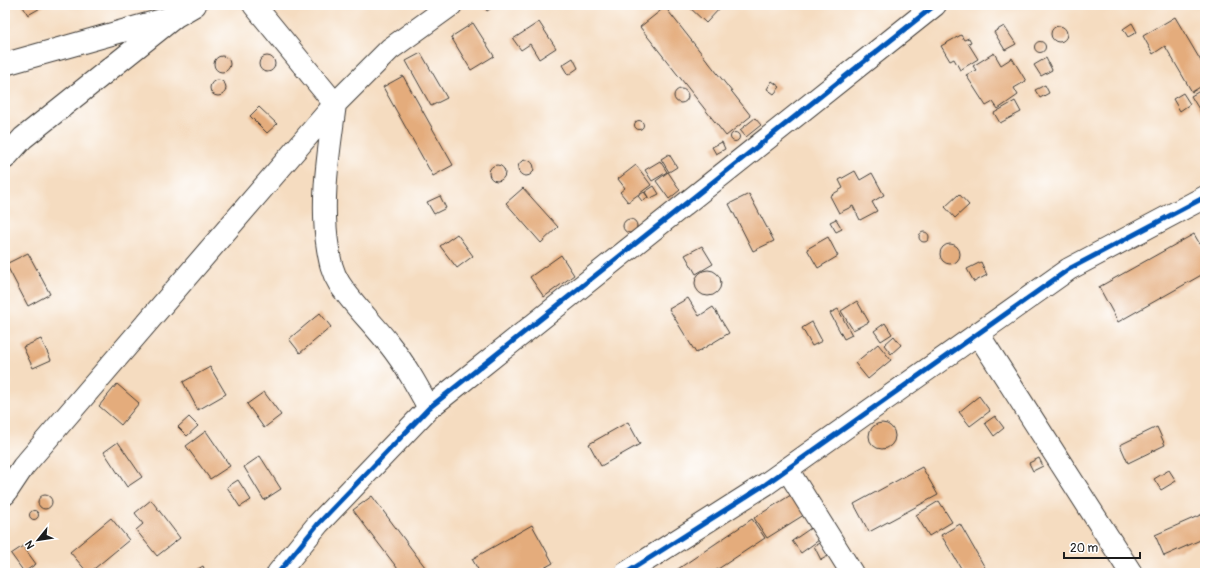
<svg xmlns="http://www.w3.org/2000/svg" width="1210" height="578" font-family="Pangolin,sans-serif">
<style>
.building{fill:#e4ac7c}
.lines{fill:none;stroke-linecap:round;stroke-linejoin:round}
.minor-casing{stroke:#3d3935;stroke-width:24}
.minor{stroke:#fff;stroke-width:22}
.cycleway-casing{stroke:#fff;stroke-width:8}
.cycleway{stroke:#0057b8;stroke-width:5}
</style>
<rect width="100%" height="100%" fill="#fff"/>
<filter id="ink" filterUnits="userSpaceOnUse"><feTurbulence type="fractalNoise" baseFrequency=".025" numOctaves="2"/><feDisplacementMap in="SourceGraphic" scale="8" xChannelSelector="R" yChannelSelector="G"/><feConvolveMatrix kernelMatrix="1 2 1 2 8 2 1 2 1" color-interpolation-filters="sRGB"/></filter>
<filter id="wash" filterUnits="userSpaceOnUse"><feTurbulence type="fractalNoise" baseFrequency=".012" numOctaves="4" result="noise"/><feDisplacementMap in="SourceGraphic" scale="16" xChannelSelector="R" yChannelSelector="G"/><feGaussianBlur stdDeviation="0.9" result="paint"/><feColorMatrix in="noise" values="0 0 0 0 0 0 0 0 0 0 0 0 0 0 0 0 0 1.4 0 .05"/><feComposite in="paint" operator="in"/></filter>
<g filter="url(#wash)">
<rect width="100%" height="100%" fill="#f5dcc0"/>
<g id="blocks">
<!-- building -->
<path class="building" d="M22 5H43L44 6 28 15Z
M483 5H496L487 11Z
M687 5H718L721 7 706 23Z
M665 7 751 116 726 136 640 27Z
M1175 17 1205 68V84L1192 92 1165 46 1153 54 1143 36Z
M539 22 556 48 539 59 530 44 521 50 513 39Z
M473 23 494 56 471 70 451 37Z
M1132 23 1137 32 1128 37 1123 29Z
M1051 34a8 8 0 1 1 16 0a8 8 0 1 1-16 0Z
M1004 26 1016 44 1005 50 994 32Z
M961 35 964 40 969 38 971 42 968 43 978 59 960 70 954 59 950 61 941 46Z
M1034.5 47a5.5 5.5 0 1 1 11 0a5.5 5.5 0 1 1-11 0Z
M421 53 447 98 431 106 406 61Z
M994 53 1001 65 1012 58 1026 81 1014 88 1018 95 998 109 993 102 986 106 966 75 976 70 973 66Z
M259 64a8 8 0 1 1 16 0a8 8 0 1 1-16 0Z
M214 64a8 8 0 1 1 16 0a8 8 0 1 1-16 0Z
M573 58 578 68 568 75 562 65Z
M1046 58 1052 70 1041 76 1034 65Z
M403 76 453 165 433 176 383 87Z
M210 88a8 8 0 1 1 16 0a8 8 0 1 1-16 0Z
M772 81 780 87 774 94 767 89Z
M1045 85 1049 93 1040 98 1035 90Z
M1205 88V119L1191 96Z
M674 96a7 7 0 1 1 14 0a7 7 0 1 1-14 0Z
M1183 93 1190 104 1180 111 1173 99Z
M1015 101 1021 112 1000 123 994 113Z
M259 107 277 124 267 133 250 116Z
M755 118 761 125 746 137 740 130Z
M634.5 125a4.5 4.5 0 1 1 9 0a4.5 4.5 0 1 1-9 0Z
M730.5 137a4.5 4.5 0 1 1 9 0a4.5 4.5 0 1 1-9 0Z
M722 142 725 149 716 154 712 147Z
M669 154 677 167 669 172 661 159Z
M518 168a8 8 0 1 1 16 0a8 8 0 1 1-16 0Z
M660 161 667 172 652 181 645 170Z
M489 173a8 8 0 1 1 16 0a8 8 0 1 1-16 0Z
M636 165 651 185 628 202 620 192 625 188 618 179Z
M855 171 860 180 872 173 884 195 872 202 877 211 860 220 853 206 839 213 830 196 843 188 839 180Z
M668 172 680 190 669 199 656 181Z
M654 186 659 194 649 199 645 192Z
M523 188 558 227 541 243 506 203Z
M644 192 648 197 642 201 638 196Z
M749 194 774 241 753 251 729 204Z
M959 194 969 205 955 218 945 207Z
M440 196 446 208 434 214 427 202Z
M623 226a7 7 0 1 1 14 0a7 7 0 1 1-14 0Z
M836 219 842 229 836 232 830 222Z
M919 237a5 5 0 1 1 10 0a5 5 0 1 1-10 0Z
M457 234 473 256 457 268 440 246Z
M1194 234 1205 253V273L1118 322 1099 287Z
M828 237 838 256 818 268 807 249Z
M940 254a10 10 0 1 1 20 0a10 10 0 1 1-20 0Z
M702 246 713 264 696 274 685 255Z
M28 253 50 294 28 306 6 264Z
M561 255 574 275 544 297 530 277Z
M981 262 987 275 974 282 967 269Z
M695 283a13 13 0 1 1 26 0a13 13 0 1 1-26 0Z
M688 298 699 316 713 307 729 333 696 353 669 309Z
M857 301 869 322 853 330 841 311Z
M838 309 852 335 844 339 830 313Z
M320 313 331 327 300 353 289 339Z
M812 322 822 341 812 346 802 328Z
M885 323 892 334 881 341 874 331Z
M894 336 901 345 891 354 884 345Z
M41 339 51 360 33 368 23 347Z
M878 344 891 360 868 379 855 363Z
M210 367 226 394 198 410 183 382Z
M117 384 139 403 121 425 99 406Z
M264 392 281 415 264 428 247 404Z
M979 396 990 411 970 426 959 412Z
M995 416 1004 428 994 436 985 423Z
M189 417 198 426 187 436 178 427Z
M628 422 640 444 601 466 589 444Z
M869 436a13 13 0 1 1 26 0a13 13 0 1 1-26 0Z
M1157 427 1165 445 1128 463 1120 445Z
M206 431 230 466 210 479 186 446Z
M118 442 142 477 127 487 104 452Z
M260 456 281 489 264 500 244 467Z
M1039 458 1043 466 1033 471 1029 463Z
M922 467 938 495 869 532 854 504Z
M1169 470 1176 481 1161 490 1154 479Z
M238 480 251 500 240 507 227 487Z
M794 493 807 513 767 538 754 518Z
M38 502a7 7 0 1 1 14 0a7 7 0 1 1-14 0Z
M372 496 425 567 417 573H401L353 510Z
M151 500 180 538 157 556 136 530 143 524 135 513Z
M939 501 952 522 929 536 916 515Z
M29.5 515a4.5 4.5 0 1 1 9 0a4.5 4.5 0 1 1-9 0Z
M1205 513V538L1164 556 1155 535Z
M111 518 129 540 89 573H88L70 552Z
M752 519 765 538 712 573H672Z
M960 524 988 573H964L941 535Z
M532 525 553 563 535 573H480L472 559Z
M811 528 819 540 801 553 792 541Z
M821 542 828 556 821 560 814 546Z
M23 546 36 564 24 572 11 554Z
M203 566 206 573H194L193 572Z"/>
</g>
</g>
<g filter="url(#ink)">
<use href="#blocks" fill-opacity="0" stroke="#3d3935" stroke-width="1"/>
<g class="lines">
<defs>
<path id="minor" d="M254 5 335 104C329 152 320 200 328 249 330 261 332 272 339 283 353 305 373 323 389 344 405 364 417 386 429 408
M5 64 176 16 195 5
M5 158 23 138 176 16
M978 334 1131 573
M787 469 852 573
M5 494 23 467 335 104 390 49 451 5
M278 573 318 524 429 408 935 5
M626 573 766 484 1069 269 1205 197"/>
</defs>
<!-- minor casing -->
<use href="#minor" class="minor-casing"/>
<!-- minor -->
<use href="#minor" class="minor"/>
<defs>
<path id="cycleway" d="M278 573 318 524 429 408 935 5
M626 573 766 484 1069 269 1205 197"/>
</defs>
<!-- cycleway casing -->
<use href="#cycleway" class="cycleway-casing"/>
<!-- cycleway -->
<use href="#cycleway" class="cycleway"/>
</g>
</g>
<!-- margin -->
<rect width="1210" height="578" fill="none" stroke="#fff" stroke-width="20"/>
<!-- north arrow -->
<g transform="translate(38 540) rotate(240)" stroke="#ffffff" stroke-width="3" paint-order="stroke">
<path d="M0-3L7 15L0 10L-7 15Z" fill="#1c1c1c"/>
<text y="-6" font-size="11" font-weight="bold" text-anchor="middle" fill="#1c1c1c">N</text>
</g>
<!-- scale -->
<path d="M1064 552v6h76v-6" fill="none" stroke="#1c1c1c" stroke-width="2"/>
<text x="1070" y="552" font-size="12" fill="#1c1c1c" stroke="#ffffff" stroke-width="3" paint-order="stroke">20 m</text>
</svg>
